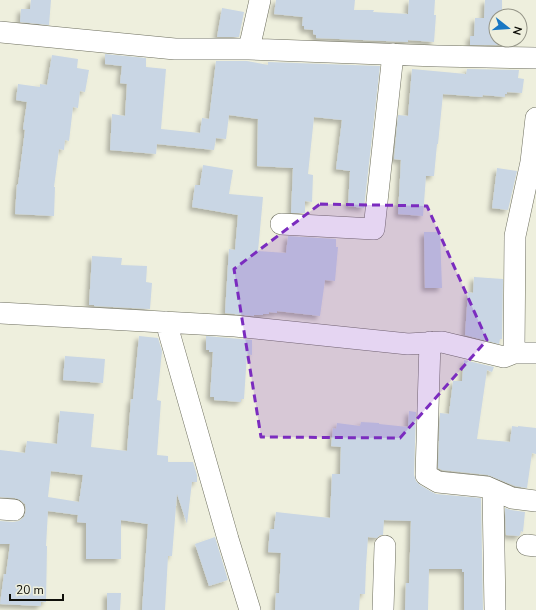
<svg xmlns="http://www.w3.org/2000/svg" width="536" height="610" font-family="'Nunito Sans',sans-serif">
<style>
.building{fill:#c9d6e4;fill-rule:evenodd;filter:url(#shadow)}
.lines{fill:none;stroke-linecap:round;stroke-linejoin:round}
.minor-casing{stroke:#6d6e5e;stroke-width:22}
.minor{stroke:#fff;stroke-width:21}
.marked{fill:#7b2cbf;fill-opacity:0.2;stroke:#7b2cbf;stroke-width:3;stroke-dasharray:8 5;stroke-linejoin:round}
</style>
<defs>
<filter id="shadow"><feDropShadow dx="-3.5" dy="3.5" stdDeviation="2" flood-color="#0004"/></filter>
</defs>
<rect width="100%" height="100%" fill="#eeefdd"/>
<!-- building -->
<path class="building" d="M31 0H51L49 25 20 22 21 9H30Z
M276 0H355L354 10H374L373 12 408 14 409 0H435L434 15H436L434 42 408 40V42L316 38V35L313 34V30L304 29V26H302L303 17 274 14Z
M485 0H502V16H496V40H506V45H470V36H474L475 18H484Z
M222 8 244 12 239 37H217Z
M105 54 146 58V67L166 69 161 129 200 133 202 118 209 119 216 61H247L268 65V62L380 66 364 208 348 206 350 171 336 169 342 120 314 117 308 174 313 175 312 202 305 201V213H291L293 168 257 166 258 119 229 115 226 139 216 138 214 150 157 144 156 154 110 150 112 114 125 116 127 84 120 83 122 66 105 64Z
M52 55 78 59 77 68 89 70 85 92 80 91 78 108 73 107 69 141 65 140 64 150 59 149 54 187H55L54 216 15 214 17 184 18 185 25 130 23 129 27 102 16 100 18 84 40 87V84L47 85Z
M412 69 466 74 467 69 519 70 518 78 524 79 522 93 507 92V94H505V97L483 95 482 97 443 94 438 144H437L434 176H426L423 216 398 214 401 160 394 159 398 115 408 116Z
M203 165 233 170 229 194 263 197 258 251 286 253 288 236 336 239V247H338L335 281 325 280 320 316 277 311V313L269 312V314H263V315H254V316L225 313 229 249 235 250 238 215 192 207 195 185H200Z
M497 168 517 171 508 210 492 208Z
M424 232H440L442 288H425Z
M92 256 122 258 121 265 147 266 146 282 152 283 150 309 94 306V305H89Z
M474 277 503 279 502 339H500L499 344 465 335 468 292 473 293Z
M139 336 158 338 162 351 157 400 161 401 157 455 168 456V462H193L197 475V482H192L187 524 177 494 172 556H168L165 610H142L148 524 121 520V559H86V523L77 522 78 515 48 511 46 546H47L46 602H41V606L0 604 4 574H6L10 544H0V521L13 522 19 521 24 517 26 510 25 504 20 500 15 498 0 497V450L25 453 27 441 57 444 60 411 94 414 91 447 127 451 131 399H133ZM51 471 83 475 79 502 48 497Z
M206 336 252 340V355L247 354 244 399H241V402L214 400V397H210L213 352H209V350H206Z
M65 356 105 359 103 383 63 380Z
M464 360 494 367 492 372 487 370 477 439 510 442 512 426 518 427V426L536 428V454L532 453 527 488 515 486 488 475 442 470 438 468 440 413 449 414 453 381H462Z
M409 411 416 412 414 475 416 481 420 485 432 492 436 494 481 498 483 610H464V572H462V569H429L428 610H405L406 583H409L411 521 384 520 383 535H380L377 538 368 537 366 566 365 594H360L359 610H275L276 593H279L281 553 268 552 270 529H274L276 512 330 518 332 474H340L341 447 331 446 333 428 336 429 337 423 360 426 361 422 379 423V424L408 427Z
M505 508 511 510 525 512 523 532 521 531 520 535 519 536 506 535Z
M215 537 228 580 209 586 195 544Z
M107 593H121L120 610H107Z"/>
<g class="lines">
<defs>
<path id="minor" d="M0 32 175 49H249L437 56 536 58
M249 49 260 0
M281 224 374 229 393 54
M0 313 235 326 408 344 442 342 504 357 514 353H536
M166 322 228 539 250 610
M430 342 426 475 438 482 487 487 512 498 536 501
M514 353 515 236 531 162 536 118
M493 490 495 610
M0 509 14 510
M527 545 536 546
M383 610 385 546"/>
</defs>
<!-- minor casing -->
<use href="#minor" class="minor-casing"/>
<!-- minor -->
<use href="#minor" class="minor"/>
</g>
<!-- marked area -->
<path class="marked" d="M320 204 427 206 487 340 400 438 261 437 234 269Z"/>
<!-- north arrow -->
<g transform="translate(508 28) rotate(107)"><circle r="19" fill="#eeefdd" stroke="#959588"/>
<path d="M0-3L7 15L0 10L-7 15Z" fill="#1877c3"/>
<text y="-6" font-size="11" font-weight="bold" text-anchor="middle" fill="#0f0f09">N</text>
</g>
<!-- scale -->
<path d="M10 594v6h53v-6" fill="none" stroke="#0f0f09" stroke-width="2"/>
<text x="16" y="594" font-size="12" fill="#0f0f09" stroke="#eeefdd" stroke-width="3" paint-order="stroke">20 m</text>
</svg>
